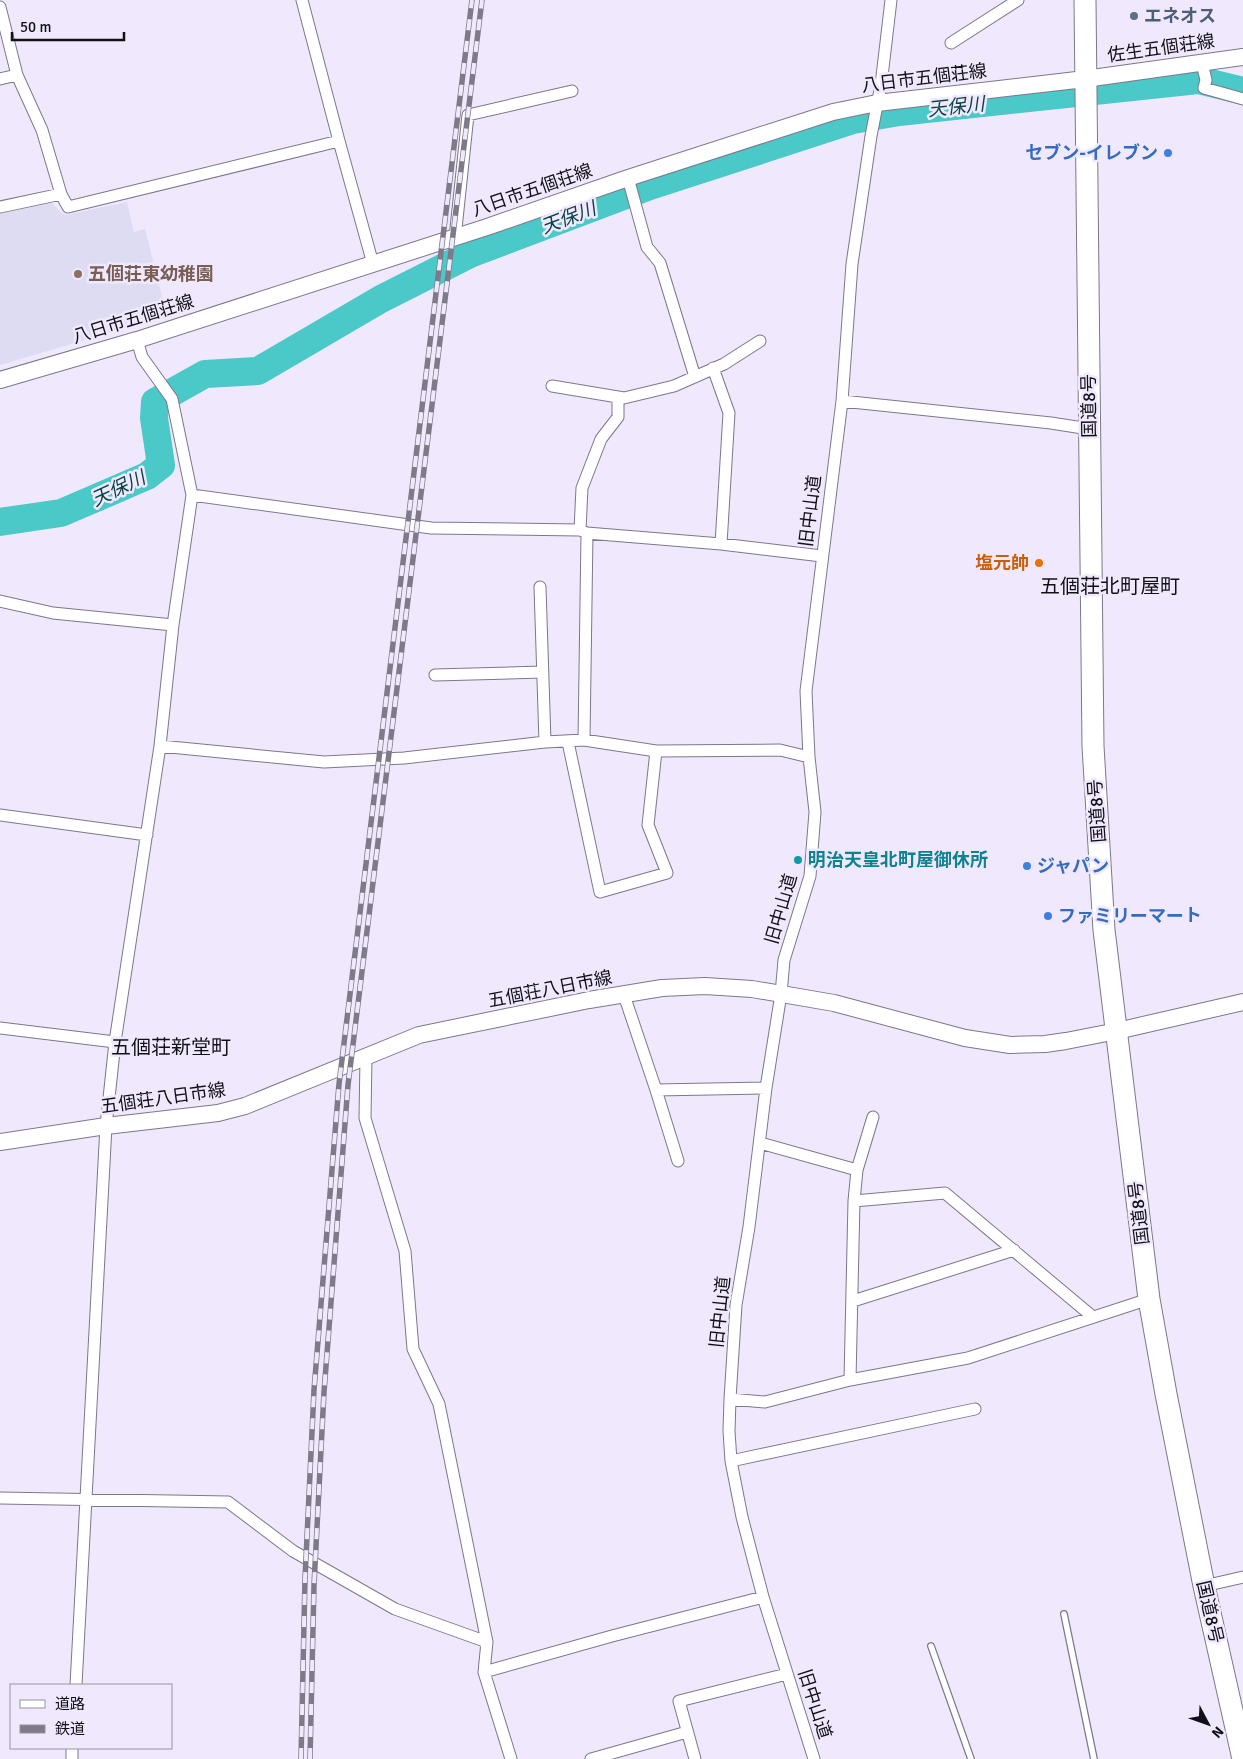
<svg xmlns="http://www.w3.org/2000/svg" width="1243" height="1759" font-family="Signika,'Noto Sans JP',sans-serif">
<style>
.education{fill:#dedcf2}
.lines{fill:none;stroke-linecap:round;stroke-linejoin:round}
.river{stroke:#4bc8c8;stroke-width:28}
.lane-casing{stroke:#7d778a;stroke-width:8}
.street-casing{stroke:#7d778a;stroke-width:13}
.secondary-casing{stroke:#7d778a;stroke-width:18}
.highway-casing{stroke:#7d778a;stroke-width:23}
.lane{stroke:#fff;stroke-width:5.5}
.street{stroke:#fff;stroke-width:11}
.secondary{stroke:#fff;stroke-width:16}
.highway{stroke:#fff;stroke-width:21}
.rail-casing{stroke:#7e7a87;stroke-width:5.5}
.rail{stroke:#f0e9fe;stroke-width:4;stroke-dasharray:11;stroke-linecap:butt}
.service-dot{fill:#5c6f8a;stroke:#f0e9fe;stroke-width:2}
.shop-dot{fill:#3f7fe0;stroke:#f0e9fe;stroke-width:2}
.education-dot{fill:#8d6e63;stroke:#f0e9fe;stroke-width:2}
.food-dot{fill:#e8710a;stroke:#f0e9fe;stroke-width:2}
.culture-dot{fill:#0f9aa8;stroke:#f0e9fe;stroke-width:2}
.labels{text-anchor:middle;stroke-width:5;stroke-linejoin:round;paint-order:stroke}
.service-label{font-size:18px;font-weight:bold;fill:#4e5e75;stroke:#f0e9fe;text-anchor:start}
.street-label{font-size:18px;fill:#121017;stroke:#f0e9fe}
.shop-label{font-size:18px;font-weight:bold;fill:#366cbe;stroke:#f0e9fe;text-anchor:start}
.education-label{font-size:18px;font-weight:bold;fill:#785e54;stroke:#f0e9fe;text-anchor:start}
.food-label{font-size:18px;font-weight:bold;fill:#c56008;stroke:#f0e9fe;text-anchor:end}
.culture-label{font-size:18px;font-weight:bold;fill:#0d838f;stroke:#f0e9fe;text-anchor:start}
.water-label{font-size:19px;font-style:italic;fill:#0a4444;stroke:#f0e9fe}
.quarter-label{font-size:20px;fill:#121017;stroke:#f0e9fe}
</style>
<rect width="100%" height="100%" fill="#f0e9fe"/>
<!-- education -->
<path class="education" d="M50 200 59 211 66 215 127 202 134 232 145 229 167 316 0 365V211Z"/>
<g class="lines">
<!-- river -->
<path class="river" d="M0 522 61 513 147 476 161 465 154 418 155 402 205 374 258 371 381 299 470 254 650 186 853 120 899 112 1198 80 1243 91"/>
<defs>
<path id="lane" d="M1064 1614 1094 1759
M931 1646 971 1759"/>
<path id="street" d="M302 0 339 141 373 264
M0 7 17 75 0 79
M951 43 1018 0
M1202 63 1206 80 1204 88 1243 99
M17 75 42 130 61 194 68 207 339 141
M628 178 647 247 660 263 695 377
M0 207 61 194
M455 238 468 115 572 91
M713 368 729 413 721 544
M552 386 624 398 674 386 724 364 760 341
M842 401 1051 423 1089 429
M192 495 431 528 580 530 587 533 721 544 822 556
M580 530 582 488 601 439 618 417V397
M540 587 545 742
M0 601 53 613 173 625
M435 675 542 672
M584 740 587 533
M568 742 600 892 667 873 648 825 656 751
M160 746 324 762 404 758 545 742 584 740 656 751 780 750 809 757
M0 815 147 835
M624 995 656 1090
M0 1028 115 1042
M366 1057 365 1118 405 1251 413 1349 439 1404 487 1642 484 1672 511 1759
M760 1143 857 1170
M678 1161 656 1090 766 1088
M854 1201 857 1170 873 1117
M853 1301 1014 1250
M850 1380 854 1201 945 1193 1093 1317
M730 1399 765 1402 850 1380 968 1358 1149 1299
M731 1461 975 1409
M0 1498 228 1502 293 1551 395 1609 487 1642
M1204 1586 1243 1577
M484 1672 612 1636 763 1597
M76 1685 106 1126 115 1042 160 746 173 625 192 495 172 399 142 357 137 340
M72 1759V1748
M591 1759 687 1732
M695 1759 679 1701 787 1674
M814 1759 763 1597 742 1517 731 1461 729 1431 730 1399 736 1305 749 1227 766 1088 781 994 784 960 810 876 815 812 809 757 806 691 842 401 852 264 871 136 881 85 891 0"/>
<path id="secondary" d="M0 380 137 340 487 227 628 178 833 112 877 103 1085 79 1243 57
M0 1142 106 1126 218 1113 245 1106 419 1035 589 1000 662 988 705 986 752 989 834 1003 965 1038 1010 1045 1045 1044 1066 1041 1117 1031 1243 1002"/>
<path id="highway" d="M1085 0 1093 746 1104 930 1149 1299 1166 1394 1204 1586 1243 1759"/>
</defs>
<!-- lane casing -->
<use href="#lane" class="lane-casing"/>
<!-- street casing -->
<use href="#street" class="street-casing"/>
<!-- secondary casing -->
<use href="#secondary" class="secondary-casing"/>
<!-- highway casing -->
<use href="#highway" class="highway-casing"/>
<!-- lane -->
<use href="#lane" class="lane"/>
<!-- street -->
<use href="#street" class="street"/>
<!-- secondary -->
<use href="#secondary" class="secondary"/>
<!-- highway -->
<use href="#highway" class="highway"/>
<defs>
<path id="rail" d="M301 1759 305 1579 314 1390 339 1084 472 0
M310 1759 314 1585 324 1392 348 1085 482 0"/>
</defs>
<!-- rail casing -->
<use href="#rail" class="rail-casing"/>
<!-- rail -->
<use href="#rail" class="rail"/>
</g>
<!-- markers -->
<circle class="service-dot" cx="1134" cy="16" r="5"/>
<g class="shop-dot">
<circle cx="1168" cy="153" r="5"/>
<circle cx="1027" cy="866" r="5"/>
<circle cx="1048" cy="916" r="5"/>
</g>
<circle class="education-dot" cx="78" cy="274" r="5"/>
<circle class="food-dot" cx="1039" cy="563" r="5"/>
<circle class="culture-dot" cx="798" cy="860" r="5"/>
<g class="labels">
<!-- service labels -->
<g class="service-label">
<text x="1144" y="22">エネオス</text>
</g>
<!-- street labels -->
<g class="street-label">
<text transform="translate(1161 48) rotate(-8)" y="6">佐生五個荘線</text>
<text transform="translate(924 78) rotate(-7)" y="6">八日市五個荘線</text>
<text transform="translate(532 190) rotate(-19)" y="6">八日市五個荘線</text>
<text transform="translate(133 319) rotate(-17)" y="6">八日市五個荘線</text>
<text transform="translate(1089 406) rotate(-91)" y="6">国道8号</text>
<text transform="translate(810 511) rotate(-83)" y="6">旧中山道</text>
<text transform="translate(1097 811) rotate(-94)" y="6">国道8号</text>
<text transform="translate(781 909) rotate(-74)" y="6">旧中山道</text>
<text transform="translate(550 989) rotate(-11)" y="6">五個荘八日市線</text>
<text transform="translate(163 1098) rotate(-8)" y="6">五個荘八日市線</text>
<text transform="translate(1139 1213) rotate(-97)" y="6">国道8号</text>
<text transform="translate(720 1312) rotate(-84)" y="6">旧中山道</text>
<text transform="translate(1210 1612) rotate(77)" y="6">国道8号</text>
<text transform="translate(815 1704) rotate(72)" y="6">旧中山道</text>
</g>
<!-- shop labels -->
<g class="shop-label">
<text x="1158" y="159" text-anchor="end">セブン-イレブン</text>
<text x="1037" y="872">ジャパン</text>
<text x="1058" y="922">ファミリーマート</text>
</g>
<!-- education labels -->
<g class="education-label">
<text x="88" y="280">五個荘東幼稚園</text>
</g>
<!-- food labels -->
<g class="food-label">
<text x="1029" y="569">塩元帥</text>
</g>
<!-- culture labels -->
<g class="culture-label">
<text x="808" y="866">明治天皇北町屋御休所</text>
</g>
<!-- water labels -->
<g class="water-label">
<text transform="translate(956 106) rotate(-6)" y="7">天保川</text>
<text transform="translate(568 217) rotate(-21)" y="7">天保川</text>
<text transform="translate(118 488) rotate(-25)" y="7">天保川</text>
</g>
<!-- quarter labels -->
<g class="quarter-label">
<text x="1110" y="593">五個荘北町屋町</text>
<text x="171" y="1054">五個荘新堂町</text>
</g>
</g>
<!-- legend -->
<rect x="10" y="1684" width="162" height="65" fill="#f0e9fe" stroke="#9792a2"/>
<rect x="20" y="1700" width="25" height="8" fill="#ffffff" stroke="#9792a2"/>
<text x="55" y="1709" font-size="15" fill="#121017">道路</text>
<rect x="20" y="1725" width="25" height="8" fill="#7e7a87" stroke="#9792a2"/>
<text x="55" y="1734" font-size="15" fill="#121017">鉄道</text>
<!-- north arrow -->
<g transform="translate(1208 1724) rotate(131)" stroke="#f0e9fe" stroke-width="4" paint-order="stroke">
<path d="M0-4L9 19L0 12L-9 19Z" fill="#121017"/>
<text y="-8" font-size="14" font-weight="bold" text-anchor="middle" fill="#121017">N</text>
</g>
<!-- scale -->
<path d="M12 32v8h112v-8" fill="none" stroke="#121017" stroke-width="2.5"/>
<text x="20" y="32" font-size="15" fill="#121017" stroke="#f0e9fe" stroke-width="4" paint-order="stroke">50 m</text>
</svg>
